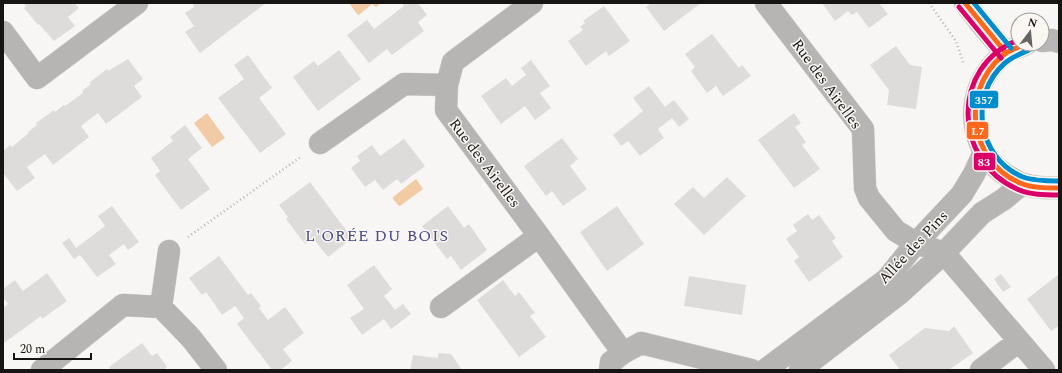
<svg xmlns="http://www.w3.org/2000/svg" width="1062" height="373" font-family="Spectral,serif">
<style>
.water{fill:#f2cba4}
.building{fill:#dedcdb}
.lines{fill:none;stroke-linecap:round;stroke-linejoin:round}
.minor-casing{stroke:#d3d2d1;stroke-width:23}
.primary-casing{stroke:#d3d2d1;stroke-width:23}
.path{stroke:#b7b5b3;stroke-width:2.5;stroke-dasharray:1 3;stroke-linecap:butt}
.minor{stroke:#b6b5b3;stroke-width:22}
.primary{stroke:#b8b7b6;stroke-width:22}
.bus-1-casing{stroke:#faf6f2;stroke-width:8}
.bus-2-casing{stroke:#faf6f2;stroke-width:8}
.bus-3-casing{stroke:#faf6f2;stroke-width:8}
.bus-1{stroke:#ff671b;stroke-width:5}
.bus-2{stroke:#dc006b;stroke-width:5}
.bus-3{stroke:#008dcf;stroke-width:5}
.labels{text-anchor:middle;stroke-width:3;stroke-linejoin:round;paint-order:stroke}
.street-label{font-size:15px;fill:#171514;stroke:#faf6f2}
.neighbourhood-label{font-size:16px;letter-spacing:1px;fill:#414885;stroke:#faf6f2}
.line-badge{stroke:#faf6f2;stroke-width:1.5}
.badge-label{font-size:11px;text-anchor:middle;font-weight:bold;fill:#fff}
</style>
<rect width="100%" height="100%" fill="#f8f6f4"/>
<!-- water -->
<path class="water" d="M349 3H381L376 7 372 4 359 15 357 14Z
M207 113 225 138 212 147 194 123Z
M416 179 423 189 400 206 398 205 393 199V197Z"/>
<!-- building -->
<path class="building" d="M23 3H75L79 8 68 17 75 26 54 41 39 24 38 25 24 8 26 6Z
M195 3H266L200 53 185 32 194 26 185 13 194 7 193 5Z
M402 3H418L427 15 418 22 424 31 392 55 387 49 369 63 347 35 367 20 374 29 404 6Z
M650 3H701L664 31 646 7 650 4Z
M822 3H879L888 14 869 28 857 12 852 15 848 11 835 21Z
M604 6 630 41 609 56 606 51 586 66 568 41 583 30 580 27 585 23 583 21Z
M712 34 739 68 742 65 751 76 723 96 716 86 707 93 691 71 695 67 685 54Z
M896 46 910 65 922 67 916 109 887 105 889 90 870 65Z
M339 50 361 79 318 111 293 77 314 61 318 66Z
M248 55 272 88 259 98 286 134 260 153 218 98 244 79 234 65Z
M128 59 143 79 134 86 142 97 106 124 98 113 81 126 89 137 53 165 45 154 27 167 35 178 17 191 3 173V151L10 145 12 147 29 133 28 132 37 125 36 123 54 110 55 112 64 105 65 106 83 93 82 91 91 84 89 83 107 69 108 71Z
M531 60 550 86 540 93 551 108 535 120 525 106 501 124 481 96 506 78 512 86 526 75 521 68Z
M649 86 665 107 674 100 689 119 679 127 672 118 658 129 664 138 640 156 628 141 621 146 613 135 643 111 633 98Z
M794 113 801 123 795 127 806 142 802 145 820 169 794 188 758 140Z
M185 125 202 148 188 159 210 189 181 210 155 175 160 171 151 158 173 141 170 137Z
M562 138 578 159 570 166 587 189 563 206 552 191 546 196 524 166Z
M404 139 425 166 401 184 397 179 383 190 375 180 365 187 351 168 360 161 357 156 372 145 380 156Z
M727 177 746 196 704 235 674 204 693 187 704 198Z
M310 182 352 238 328 257 313 238 305 244 286 219 288 217 279 205Z
M112 206 139 242 128 250 124 244 109 255 116 264 97 277 80 255 74 259 62 243 69 238 76 248 105 226 98 216Z
M448 206 464 228 469 224 487 250 461 270 451 256 447 259 422 226Z
M617 206 644 244 607 271 580 232Z
M808 214 812 220 819 215 836 238 832 241 843 257 809 282 794 261 799 257 786 239 797 231 793 225Z
M219 256 248 295 251 293 261 306 259 308 268 320 285 307 304 333 283 349 292 361 280 370H272L237 324 244 318 235 306 222 315 206 292 202 295 189 278Z
M374 265 392 289 384 296 395 310 403 304 411 314 391 329 384 319 362 335 350 318 364 309 347 285Z
M47 273 67 301 42 319 41 316 4 343 3 308 8 304 3 297V289L15 280 23 291Z
M1001 274 1011 287 1003 292 994 279Z
M1059 274V326L1051 331 1027 299Z
M689 276 746 285 742 315 684 306Z
M503 280 515 296 519 292 535 313 530 316 546 337 519 357 477 300Z
M954 326 973 353 949 370H900L889 355 925 328 949 331Z
M142 343 152 356 157 353 167 367 163 370H111L109 367Z
M438 353 451 354 462 370H410L413 355 438 358Z"/>
<g class="lines">
<defs>
<path id="minor" d="M532 3 453 62 447 85 446 110 539 236 623 353
M766 3 863 129 865 188 869 198 896 231 916 243 944 253 1044 370
M3 32 37 78 137 3
M320 143 404 84 447 85
M161 307 169 251
M441 307 539 236
M42 370 123 305 161 307 191 338 216 370
M610 370 611 362 623 353 641 343 751 370
M765 370 887 279 916 243 962 194 974 174 984 152
M800 370 899 294 944 253 982 213 1004 199 1022 184
M981 370 1019 341"/>
<path id="primary" d="M965 3 982 25 1006 53
M1042 41 1052 40 1059 42
M1026 44C1019 47 1012 49 1006 53 999 58 992 65 987 73 964 107 973 155 1009 177 1014 179 1018 183 1023 184 1035 188 1047 188 1059 188"/>
</defs>
<!-- minor casing -->
<use href="#minor" class="minor-casing"/>
<!-- primary casing -->
<use href="#primary" class="primary-casing"/>
<!-- path -->
<path class="path" d="M929 3 956 41 964 65
M188 237 302 156"/>
<!-- minor -->
<use href="#minor" class="minor"/>
<!-- primary -->
<use href="#primary" class="primary"/>
<defs>
<path id="bus-1" d="M965 3 1006 53
M1026 44C1017 48 1009 50 1002 56 960 92 969 161 1020 183 1032 188 1046 188 1059 188"/>
<path id="bus-2" d="M959 7 1001 58
M1018 40C951 66 952 160 1017 189 1030 195 1045 195 1059 195"/>
<path id="bus-3" d="M974 3 1011 48
M1029 50C1020 54 1012 57 1005 63 968 95 977 158 1023 177 1034 181 1047 181 1059 181"/>
</defs>
<!-- bus-1 casing -->
<use href="#bus-1" class="bus-1-casing"/>
<!-- bus-2 casing -->
<use href="#bus-2" class="bus-2-casing"/>
<!-- bus-3 casing -->
<use href="#bus-3" class="bus-3-casing"/>
<!-- bus-1 -->
<use href="#bus-1" class="bus-1"/>
<!-- bus-2 -->
<use href="#bus-2" class="bus-2"/>
<!-- bus-3 -->
<use href="#bus-3" class="bus-3"/>
</g>
<g class="labels">
<!-- street labels -->
<g class="street-label">
<text transform="translate(827 84) rotate(54)" y="5">Rue des Airelles</text>
<text transform="translate(485 163) rotate(53)" y="5">Rue des Airelles</text>
<text transform="translate(913 247) rotate(-47)" y="5">Allée des Pins</text>
</g>
<!-- neighbourhood labels -->
<g class="neighbourhood-label">
<text x="377" y="241">L'ORÉE DU BOIS</text>
</g>
</g>
<g class="line-badge">
<rect x="969" y="90" width="30" height="19" rx="4" fill="#008dcf"/>
<rect x="966" y="121" width="23" height="19" rx="4" fill="#ff671b"/>
<rect x="973" y="152" width="23" height="19" rx="4" fill="#dc006b"/>
</g>
<g class="badge-label">
<text x="984" y="104">357</text>
<text x="978" y="135">L7</text>
<text x="984" y="166">83</text>
</g>
<!-- border -->
<rect width="1062" height="373" fill="none" stroke="#171514" stroke-width="8"/>
<!-- north arrow -->
<g transform="translate(1030 32) rotate(16)"><circle r="19" fill="#faf6f2" stroke="#9f9c99"/>
<path d="M0-3L7 15L0 10L-7 15Z" fill="#666462"/>
<text y="-6" font-size="11" font-weight="bold" text-anchor="middle" fill="#171514">N</text>
</g>
<!-- scale -->
<path d="M14 353v6h77v-6" fill="none" stroke="#171514" stroke-width="2"/>
<text x="20" y="353" font-size="12" fill="#171514" stroke="#faf6f2" stroke-width="3" paint-order="stroke">20 m</text>
</svg>
